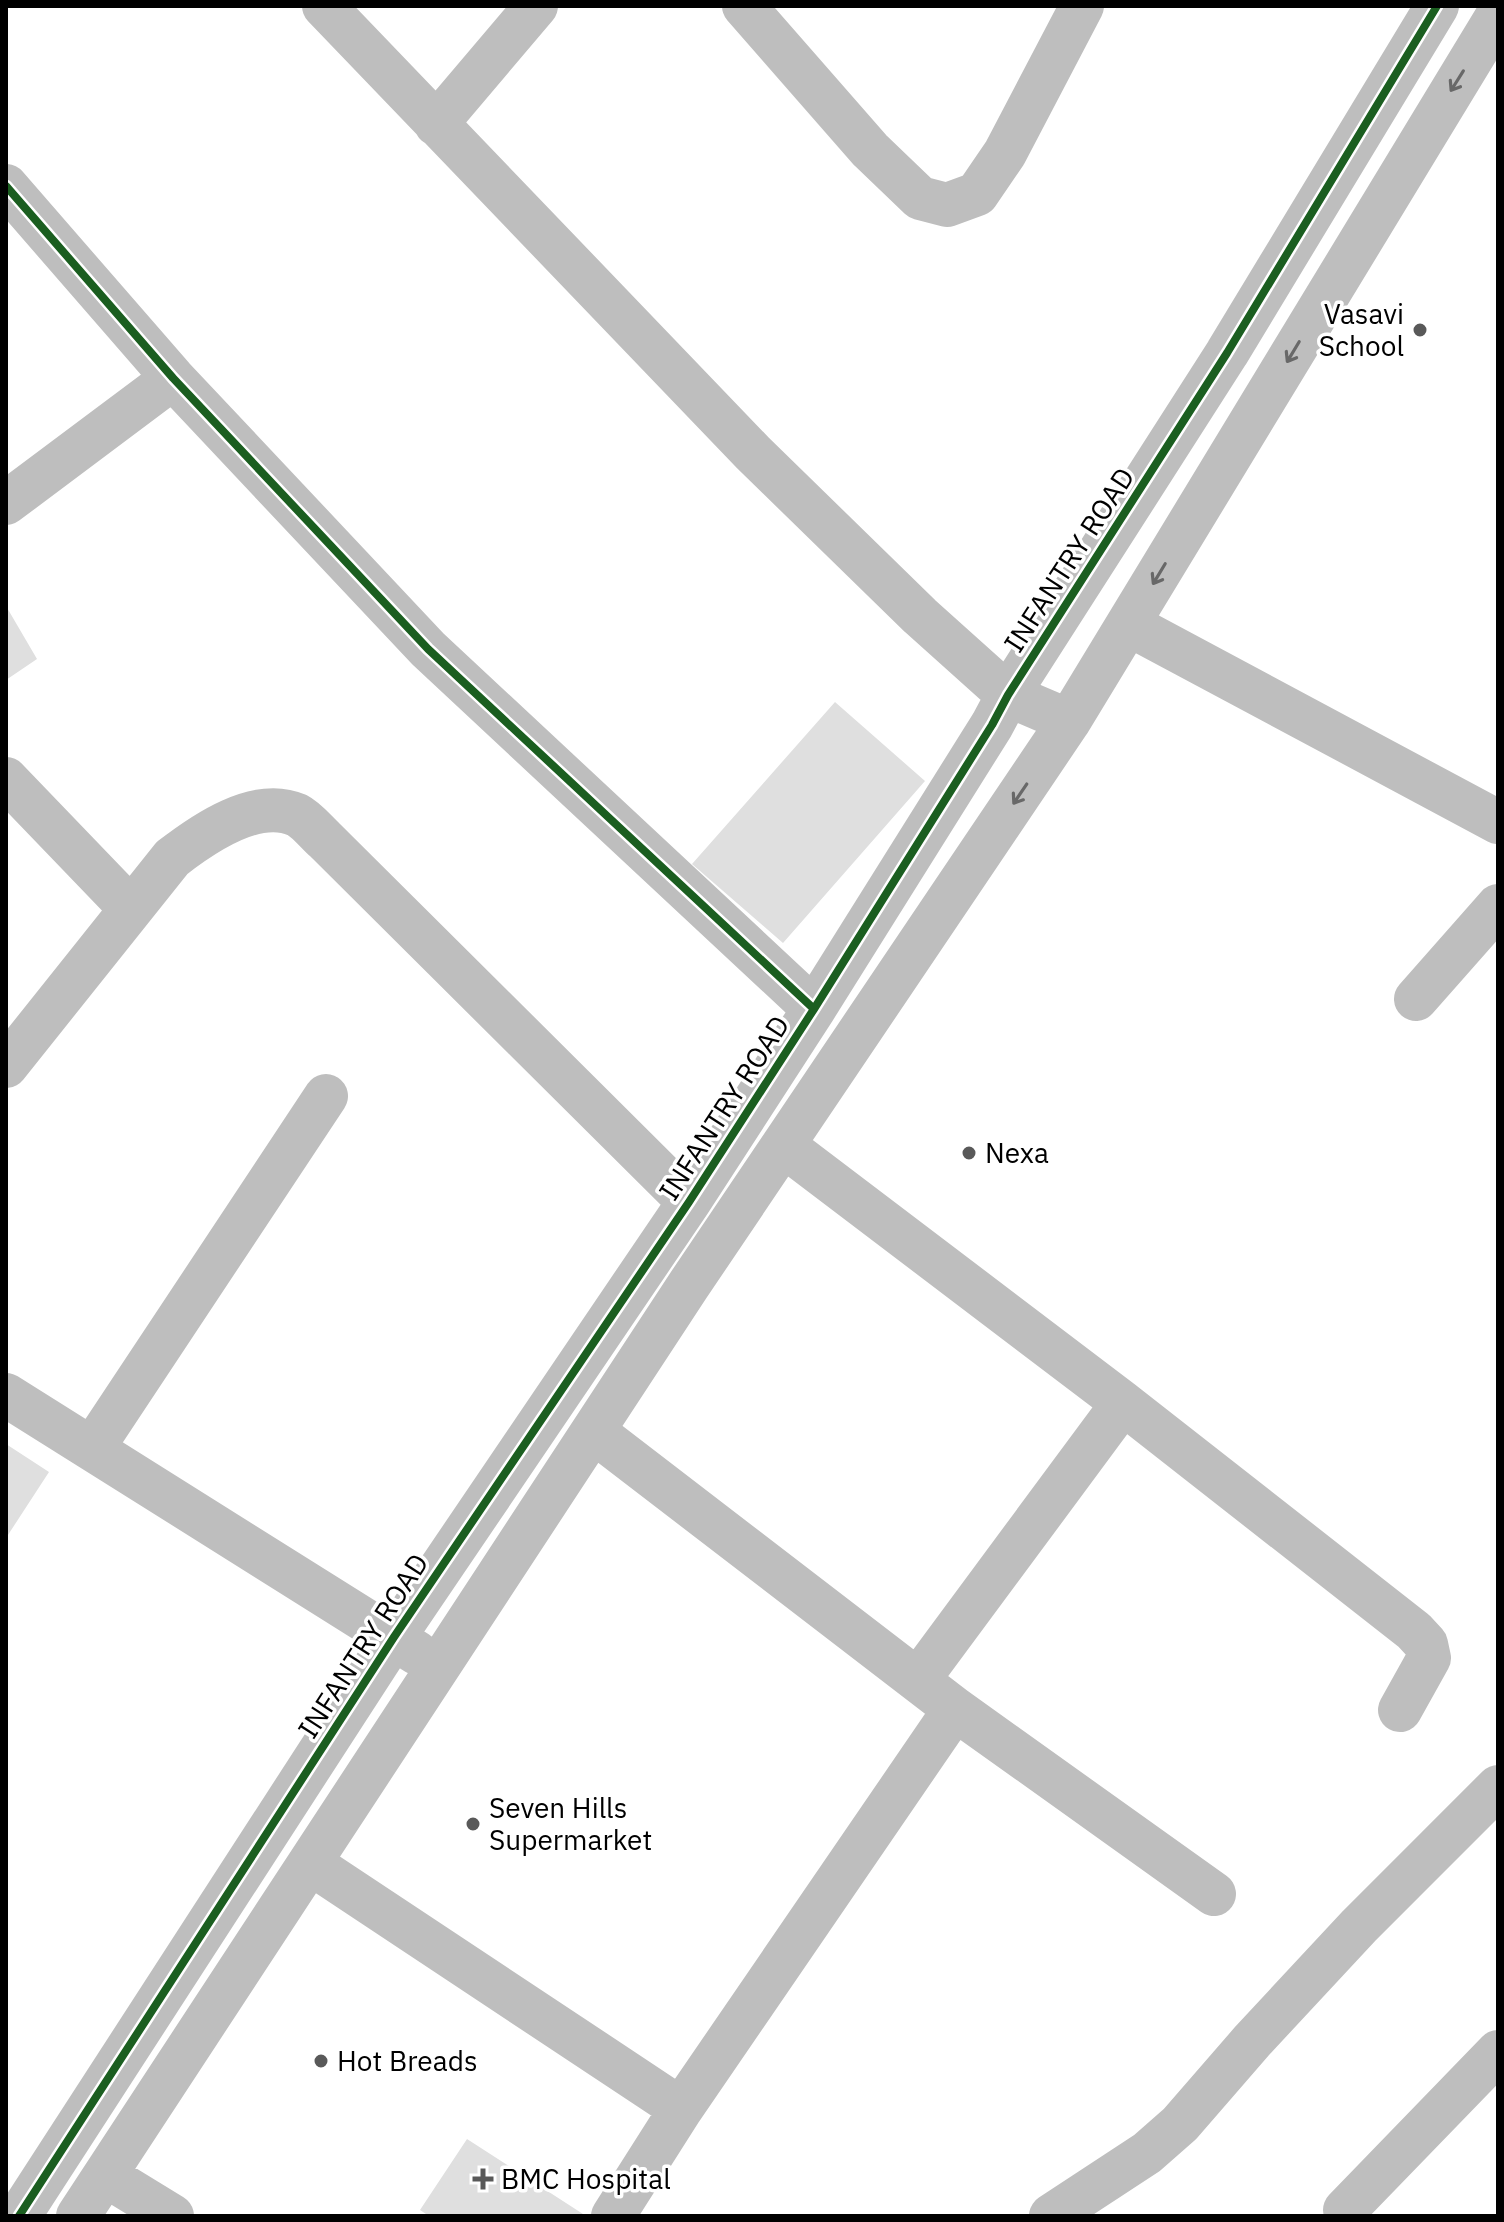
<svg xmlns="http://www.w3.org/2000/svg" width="1504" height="2222" font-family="'IBM Plex Sans',sans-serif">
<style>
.building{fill:#dfdfdf}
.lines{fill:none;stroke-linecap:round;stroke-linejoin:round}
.minor{stroke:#bebebe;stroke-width:44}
.cycleway-casing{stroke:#fff;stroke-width:13}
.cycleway{stroke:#1b5e20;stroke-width:8}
.oneway{stroke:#686868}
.poi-dot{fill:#595959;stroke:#fff;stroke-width:3}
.labels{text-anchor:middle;stroke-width:7;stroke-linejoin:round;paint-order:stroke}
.poi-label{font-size:28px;fill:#000;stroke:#fff;text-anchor:start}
.street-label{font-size:28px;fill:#000;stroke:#fff}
</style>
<rect width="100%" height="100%" fill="#fff"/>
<!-- building -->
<path class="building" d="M6 606 37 659 6 680Z
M835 702 925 781 783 943 692 864Z
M6 1444 49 1472 6 1538Z
M467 2139 583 2214 581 2216H429L420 2210Z"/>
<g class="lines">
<!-- minor -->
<path class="minor" d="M324 6 753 453 920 616 1008 695 1069 721
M744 6 870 150 920 198 947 205 977 194 1005 153 1082 6
M436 124 536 6
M6 186 173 378 428 649 814 1009
M6 503 173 378
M1128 624 1498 822
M6 779 131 909
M1416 999 1498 906
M6 1066 172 858C203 834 256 797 297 815 307 820 317 833 325 840L689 1202
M783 1145 1123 1403 918 1680
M6 1395 417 1653
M1123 1403 1414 1631 1426 1644 1429 1658 1400 1710
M593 1431 955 1709 681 2109
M92 1449 326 1096
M955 1709 1214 1894
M310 1863 681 2109 613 2216
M105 2175 172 2216
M1345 2210 1498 2052
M19 2216 394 1637 689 1202 814 1009 992 725 1008 695 1227 353 1437 6
M78 2216 688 1286 1069 721 1498 15
M1051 2216 1147 2153 1180 2124 1252 2041 1359 1926 1498 1787"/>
<defs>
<path id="cycleway" d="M6 186 173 378 428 649 814 1009
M19 2216 394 1637 689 1202 814 1009 992 725 1008 695 1227 353 1437 6"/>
</defs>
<!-- cycleway casing -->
<use href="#cycleway" class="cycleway-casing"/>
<!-- cycleway -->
<use href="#cycleway" class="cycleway"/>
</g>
<!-- one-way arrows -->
<defs><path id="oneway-shaft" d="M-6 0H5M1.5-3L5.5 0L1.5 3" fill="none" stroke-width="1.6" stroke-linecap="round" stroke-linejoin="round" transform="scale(2)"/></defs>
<g class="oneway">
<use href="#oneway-shaft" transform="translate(1457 81) rotate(122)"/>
<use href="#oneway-shaft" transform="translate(1293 352) rotate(121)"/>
<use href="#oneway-shaft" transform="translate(1159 574) rotate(121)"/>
<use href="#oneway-shaft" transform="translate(1020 794) rotate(124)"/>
</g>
<!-- markers -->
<g class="poi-dot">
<circle cx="1420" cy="330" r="8"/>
<circle cx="969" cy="1153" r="8"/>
<circle cx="473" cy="1824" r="8"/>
<circle cx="321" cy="2061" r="8"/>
<path d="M479 2167h8v8h8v8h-8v8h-8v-8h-8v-8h8z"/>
</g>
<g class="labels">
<!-- poi labels -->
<g class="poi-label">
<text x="1404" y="324" text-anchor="end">Vasavi<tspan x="1404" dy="32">School</tspan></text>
<text x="985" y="1163">Nexa</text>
<text x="489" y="1818">Seven Hills<tspan x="489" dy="32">Supermarket</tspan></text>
<text x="337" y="2071">Hot Breads</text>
<text x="501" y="2189">BMC Hospital</text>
</g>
<!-- street labels -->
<g class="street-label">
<text transform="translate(1069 560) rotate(-57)" y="10">INFANTRY ROAD</text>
<text transform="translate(724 1108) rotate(-57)" y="10">INFANTRY ROAD</text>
<text transform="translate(363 1646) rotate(-57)" y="10">INFANTRY ROAD</text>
</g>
</g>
<!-- border -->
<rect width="1504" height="2222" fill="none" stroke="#000000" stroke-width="16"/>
</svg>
